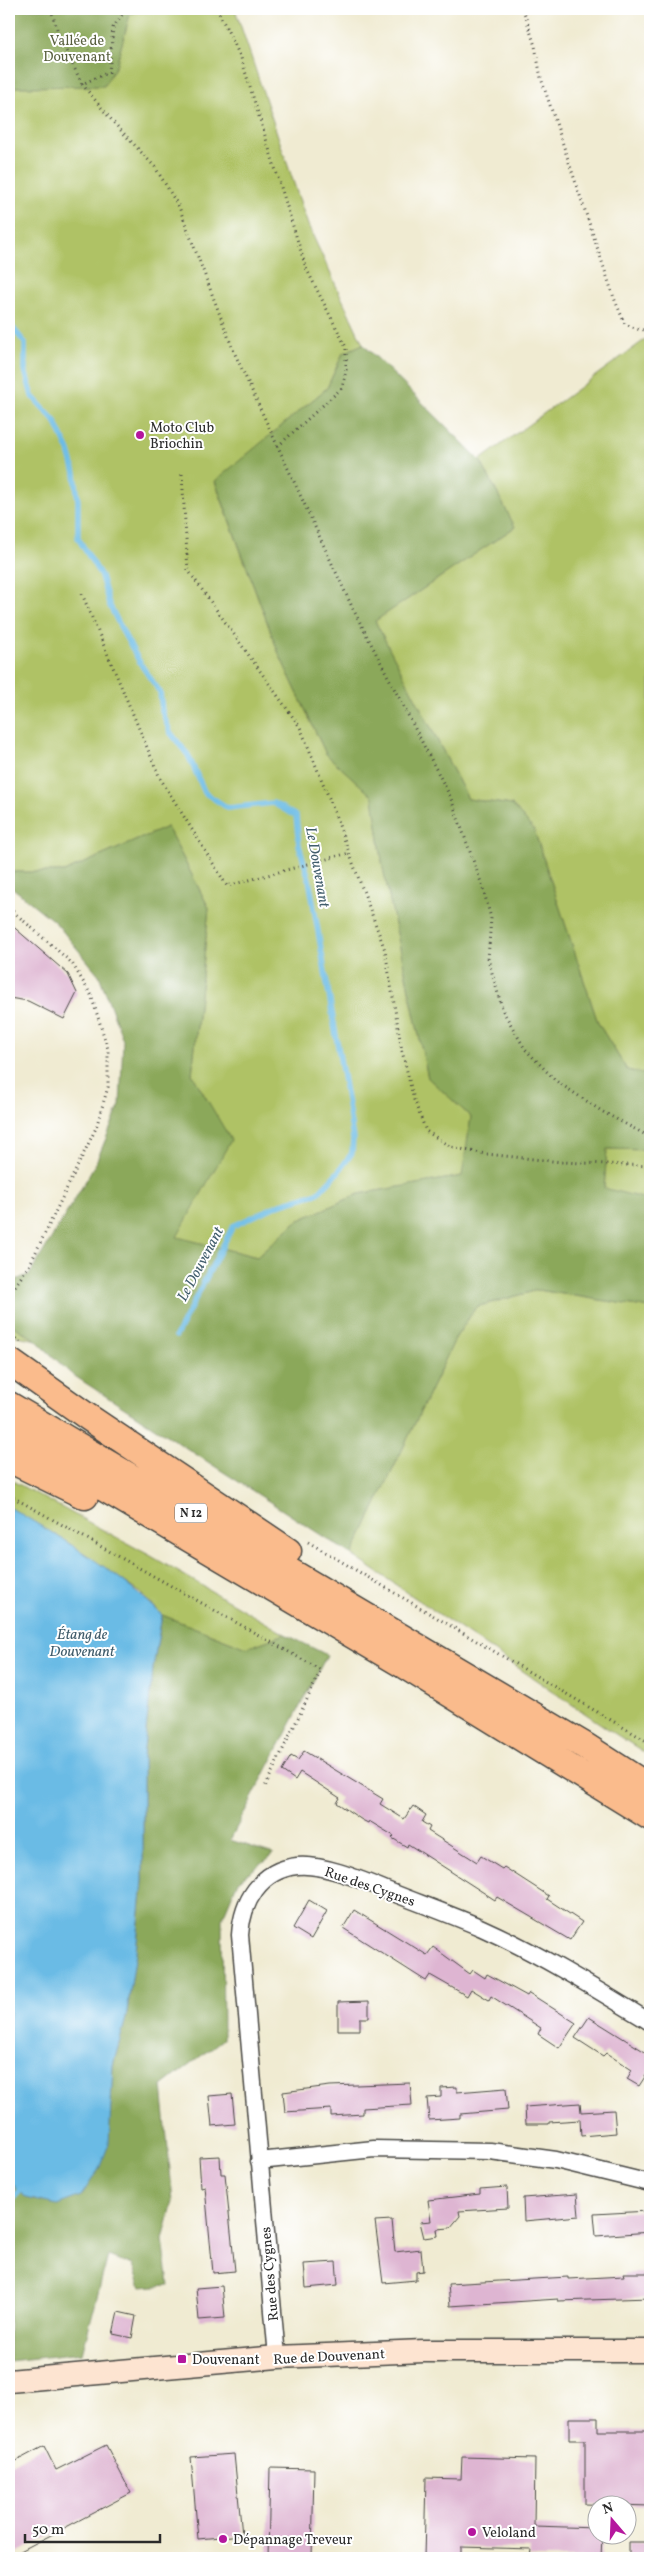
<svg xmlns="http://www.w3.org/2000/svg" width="659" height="2567" font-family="Vollkorn,serif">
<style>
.green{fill:#afc265;stroke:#6d7648}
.forest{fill:#8ba85a;stroke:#5b6a42}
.water{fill:#6abbe5;stroke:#4a7388}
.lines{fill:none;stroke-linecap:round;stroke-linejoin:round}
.stream{stroke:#6abbe5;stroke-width:5.5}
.building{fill:#deb5d2}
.minor-casing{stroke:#494844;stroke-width:19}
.secondary-casing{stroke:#494844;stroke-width:25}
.trunk-casing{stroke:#494844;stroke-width:29}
.path{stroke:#494844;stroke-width:3;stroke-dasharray:1 4;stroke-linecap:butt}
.minor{stroke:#fff;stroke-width:16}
.secondary{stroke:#fde4d1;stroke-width:22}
.trunk{stroke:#fabb8c;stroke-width:26}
.poi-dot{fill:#b5179e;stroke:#fff;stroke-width:2}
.labels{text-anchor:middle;stroke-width:4;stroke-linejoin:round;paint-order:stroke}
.shield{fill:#fff;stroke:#6b6b6b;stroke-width:1}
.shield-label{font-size:12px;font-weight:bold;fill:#2b2b2b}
.park-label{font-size:14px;fill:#59603f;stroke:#fff}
.poi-label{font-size:14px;fill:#2b2b2b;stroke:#fff;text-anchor:start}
.street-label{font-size:14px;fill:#2b2b2b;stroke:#fff}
.water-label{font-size:15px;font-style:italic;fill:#415d6c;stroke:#fff}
</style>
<rect width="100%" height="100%" fill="#fff"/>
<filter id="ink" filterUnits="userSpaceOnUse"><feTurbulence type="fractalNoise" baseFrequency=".02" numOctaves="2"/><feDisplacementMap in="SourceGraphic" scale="10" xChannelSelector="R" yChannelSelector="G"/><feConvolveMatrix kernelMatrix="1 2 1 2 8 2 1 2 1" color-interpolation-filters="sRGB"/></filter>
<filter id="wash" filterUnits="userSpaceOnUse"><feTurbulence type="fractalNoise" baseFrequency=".0096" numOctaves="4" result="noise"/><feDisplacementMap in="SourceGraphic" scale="20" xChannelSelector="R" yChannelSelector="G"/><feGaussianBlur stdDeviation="1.12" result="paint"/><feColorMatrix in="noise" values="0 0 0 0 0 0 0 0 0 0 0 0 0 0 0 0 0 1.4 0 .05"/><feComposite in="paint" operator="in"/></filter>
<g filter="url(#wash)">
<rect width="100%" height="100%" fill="#f0ebd2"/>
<!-- green -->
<path class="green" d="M145 9H235L308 225 363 344 343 353 327 388 215 482 279 654 326 754 373 796 383 868 428 1078 471 1117 463 1176 359 1194 297 1221 257 1257 176 1237 230 1140 192 1075 209 908 167 827 64 872H9V87L104 86 116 66 130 14Z
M650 336V1075L627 1070 598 1023 534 830 512 805 468 799 375 621 515 527 480 460Z
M607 1149 650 1150V1200L604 1189Z
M538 1290 650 1308V1756L614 1733 352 1555 456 1337 476 1307Z
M9 1323 36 1340 9 1334Z
M9 1479 151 1556 285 1634 247 1648 162 1615 141 1593 67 1543 9 1507Z"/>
<!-- forest -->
<path class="forest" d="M9 9H145L130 14 116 66 104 86 9 87Z
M363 344 480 460 515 527 375 621 468 799 512 805 534 830 598 1023 627 1070 650 1075V1150L607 1149 604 1188 650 1200V1308L538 1290 476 1307 456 1337 352 1555 70 1373 36 1340 9 1323V1283L30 1274 94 1167 120 1105 123 1040 99 975 55 922 9 885V872H64L167 827 209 908 192 1074 231 1140 177 1237 257 1257 297 1221 359 1194 462 1176 471 1117 428 1078 383 868 373 797 326 754 279 654 215 481 327 388 343 353Z
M162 1615 247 1648 285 1634 327 1655 230 1840 274 1854 238 1881 222 1919 223 2039 162 2086 173 2201 163 2240 169 2285 141 2287 133 2265 108 2256 82 2353 9 2361V2179L26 2198 110 2118 113 2065 126 2018 136 1952 143 1881V1757L153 1668Z"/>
<!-- water -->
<path class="water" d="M9 1507C60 1537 121 1573 162 1615L153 1668 143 1757V1881L136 1952 126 2018 113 2065 109 2144 99 2169 81 2196 57 2205 26 2198 9 2179Z"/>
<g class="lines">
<!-- stream -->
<path class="stream" d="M9 323 25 343V370L32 396 55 421 69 451 75 473 78 501V538L101 576 109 604 125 636 142 666 160 692 162 711 170 732 188 755 205 793 228 808 273 803 296 816 299 845 309 879 348 1105 353 1139 352 1153 339 1171 318 1193 278 1205 233 1226 176 1336
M9 2202 20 2191"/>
</g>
<g id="blocks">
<!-- building -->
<path class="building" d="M9 923 68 974 77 993 64 1019 28 1001 9 998Z
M304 1751 383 1799 380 1804 404 1819 413 1806 426 1815 422 1822 430 1827 428 1831 477 1862 481 1856 502 1869 504 1867 549 1896 547 1899 582 1922 570 1940 497 1897 495 1900 408 1844 407 1847 392 1838 394 1836 369 1821 368 1823 362 1820 337 1803 340 1798 300 1772 295 1780 282 1771 291 1756 298 1760Z
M309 1900 327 1911 311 1939 293 1928Z
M354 1910 427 1955 433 1947 470 1974 473 1970 485 1978 487 1974 527 1996 529 1993 576 2023 559 2048 538 2034 541 2028 491 1996 489 2000 471 1989 467 1996 430 1975 426 1981 343 1928Z
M369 2001V2018H360V2030H338V2002Z
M589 2017 650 2055V2069L639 2086 627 2079 632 2070 606 2053 603 2056 575 2038Z
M410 2083 412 2105 363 2108V2114L331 2116V2109L285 2112 283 2092 330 2086Z
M457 2087V2092L506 2088 508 2110 460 2114V2118L429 2120 427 2098 441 2097V2088Z
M232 2094 235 2124 212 2126 209 2096Z
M580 2103 581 2112 614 2110 616 2133 581 2136 580 2120 549 2122V2124H526L525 2107Z
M220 2156 221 2174H225L235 2271 213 2273 205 2187 201 2188 199 2157Z
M507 2187 508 2208 459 2211 460 2216 450 2228 437 2229 438 2236 424 2238 420 2222 431 2221 428 2200 480 2194V2189Z
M577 2194 579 2216 524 2221 523 2198Z
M649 2211 650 2232 596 2236 594 2214Z
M392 2220 395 2252 421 2249 423 2271 416 2272V2280L383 2283 375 2221Z
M336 2262 338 2285 306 2288 304 2264Z
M623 2273H650V2298L558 2301V2299L450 2306 448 2284 568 2277V2279L624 2276Z
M222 2286 225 2318 199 2320 196 2288Z
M118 2312 136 2316 132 2338 113 2334Z
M569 2418H598V2431H650V2506L585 2504V2440H569Z
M106 2445 131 2493 9 2557V2465L44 2446 56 2470Z
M234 2454 242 2535 198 2539 191 2457Z
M462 2457 535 2459 534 2526 596 2528V2534H602L601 2558H530L531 2549 461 2547V2558H424L426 2478 461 2479Z
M270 2468 314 2469 312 2558H268Z
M629 2542H650V2558H629Z"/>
</g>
</g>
<g filter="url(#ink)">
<use href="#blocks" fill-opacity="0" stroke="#494844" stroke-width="1"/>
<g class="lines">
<defs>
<path id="minor" d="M259 2161 374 2149 490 2151 556 2160 650 2183
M277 2357 240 1935C242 1902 260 1870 297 1866 324 1863 366 1882 391 1892 421 1904 452 1915 482 1928 540 1954 596 1989 650 2022"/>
<path id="secondary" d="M9 2381 277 2357 424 2351H650"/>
<path id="trunk" d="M9 1361 88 1417 288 1551
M9 1405 585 1746 650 1788
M9 1432 402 1664 650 1817
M9 1459 85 1496"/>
</defs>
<!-- minor casing -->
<use href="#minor" class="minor-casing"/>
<!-- secondary casing -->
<use href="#secondary" class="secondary-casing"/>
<!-- trunk casing -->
<use href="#trunk" class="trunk-casing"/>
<!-- path -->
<path class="path" d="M51 9 59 36 82 84 109 72 113 28 126 9
M217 9 241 58 306 268 346 347V370L342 388 278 446
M523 9 535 46 541 78 614 298 625 324 640 330 650 329
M82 84 114 123 155 167 179 207 234 352 353 609 450 796 482 885 491 918 488 959 503 1011 525 1049 556 1081 603 1112 650 1137
M182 474 188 570 300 727 329 798 385 950 402 1051 414 1100 426 1131 451 1147 486 1154 562 1162 650 1166
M82 594 160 778 227 886 349 853
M9 908 72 963 91 995 108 1049V1087L96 1128 30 1264 9 1295
M9 1331 20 1342
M9 1495 321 1670 264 1789
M308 1542 650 1743"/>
<!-- minor -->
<use href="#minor" class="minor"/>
<!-- secondary -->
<use href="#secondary" class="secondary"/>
<!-- trunk -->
<use href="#trunk" class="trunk"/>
</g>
</g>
<!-- markers -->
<g class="poi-dot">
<circle cx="140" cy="435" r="5"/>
<rect x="177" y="2354" width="10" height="10" rx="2.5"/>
<circle cx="472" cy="2532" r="5"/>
<circle cx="223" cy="2539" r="5"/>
</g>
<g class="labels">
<!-- shield labels -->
<rect class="shield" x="175" y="1503.5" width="32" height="19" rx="4"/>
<g class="shield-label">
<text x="191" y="1517">N 12</text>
</g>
<!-- park labels -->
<g class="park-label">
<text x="77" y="45">Vallée de<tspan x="77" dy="16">Douvenant</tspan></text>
</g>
<!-- poi labels -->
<g class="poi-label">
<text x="150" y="432">Moto Club<tspan x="150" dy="16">Briochin</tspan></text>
<text x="192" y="2364">Douvenant</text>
<text x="482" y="2537">Veloland</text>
<text x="233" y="2544">Dépannage Treveur</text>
</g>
<!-- street labels -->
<g class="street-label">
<text transform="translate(370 1886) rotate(19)" y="5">Rue des Cygnes</text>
<text transform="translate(269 2274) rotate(-95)" y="5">Rue des Cygnes</text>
<text transform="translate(329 2356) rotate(-3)" y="5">Rue de Douvenant</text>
</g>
<!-- water labels -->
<g class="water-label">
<text transform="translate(318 867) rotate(80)" y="5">Le Douvenant</text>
<text transform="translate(200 1264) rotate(-62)" y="5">Le Douvenant</text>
<text x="82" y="1639">Étang de<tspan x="82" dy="17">Douvenant</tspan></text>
</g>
</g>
<!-- margin -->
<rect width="659" height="2567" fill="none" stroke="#fff" stroke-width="30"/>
<!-- north arrow -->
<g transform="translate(612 2520) rotate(341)"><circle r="24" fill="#ffffff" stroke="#aaaaaa"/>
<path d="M0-4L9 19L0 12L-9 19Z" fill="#b5179e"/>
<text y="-8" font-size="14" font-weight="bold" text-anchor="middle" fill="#2b2b2b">N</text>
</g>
<!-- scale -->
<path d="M25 2534v8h135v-8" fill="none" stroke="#2b2b2b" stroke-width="2.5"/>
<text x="32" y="2534" font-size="15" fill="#2b2b2b" stroke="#ffffff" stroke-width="4" paint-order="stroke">50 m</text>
</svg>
